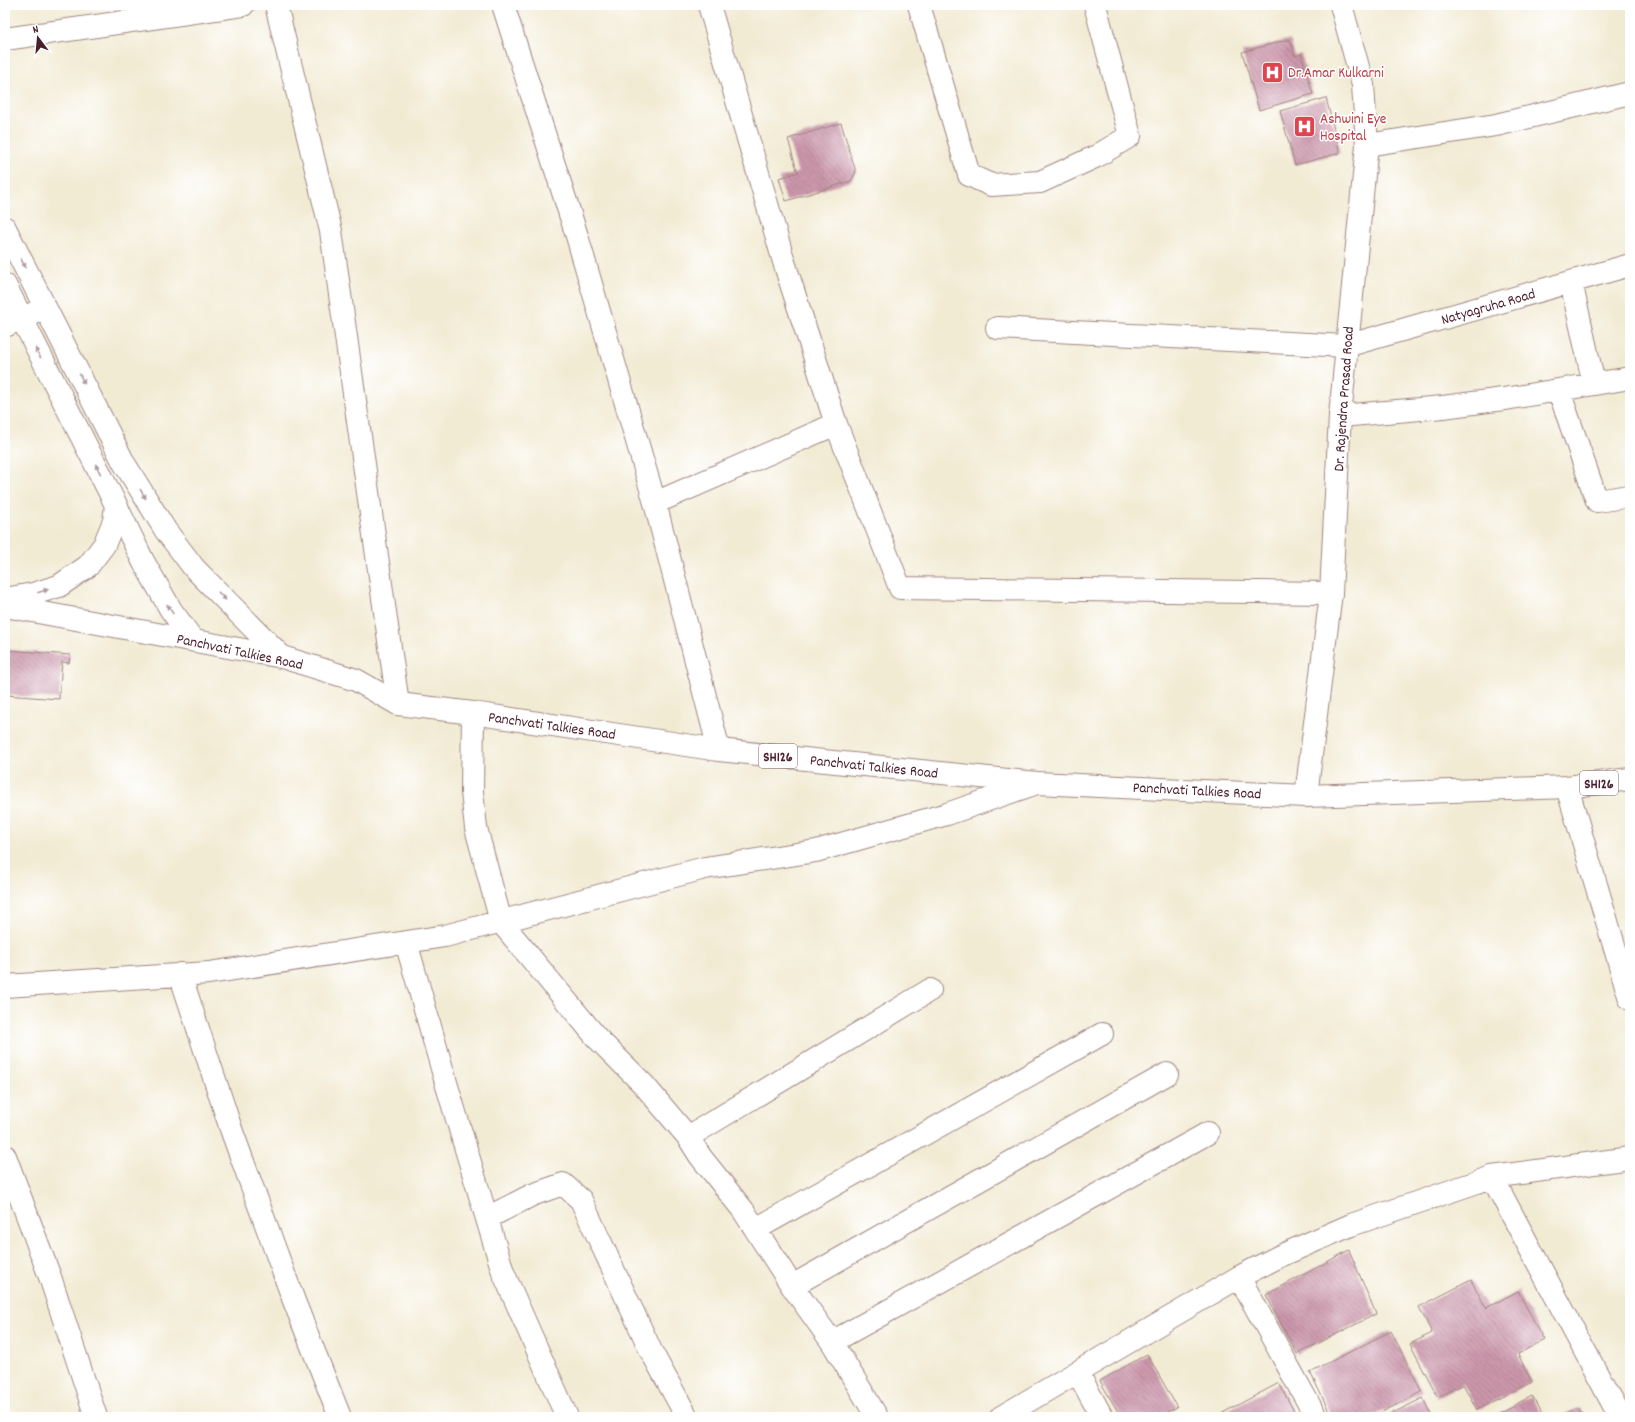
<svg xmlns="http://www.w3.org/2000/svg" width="1635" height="1422" font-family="Dekko,sans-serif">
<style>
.building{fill:url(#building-back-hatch)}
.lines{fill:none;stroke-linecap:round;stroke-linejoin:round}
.minor-casing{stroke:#9e8580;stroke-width:24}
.secondary-casing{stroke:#9e8580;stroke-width:24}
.primary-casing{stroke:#9e8580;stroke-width:24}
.minor{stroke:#fff;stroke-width:22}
.secondary{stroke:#fff;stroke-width:22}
.primary{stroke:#fff;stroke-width:22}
.oneway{fill:#ae9aa0}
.labels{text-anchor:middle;stroke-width:3;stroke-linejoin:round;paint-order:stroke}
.shield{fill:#fff;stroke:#80626b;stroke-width:1}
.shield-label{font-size:14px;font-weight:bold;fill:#4a1f2b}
.health-label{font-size:15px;fill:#be3a42;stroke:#fff;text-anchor:start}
.street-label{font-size:15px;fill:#4a1f2b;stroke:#fff}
</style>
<defs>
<pattern id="building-back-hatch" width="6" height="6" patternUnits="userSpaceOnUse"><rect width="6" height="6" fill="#cb96ab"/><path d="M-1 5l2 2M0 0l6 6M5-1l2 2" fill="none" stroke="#a77a8b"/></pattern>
</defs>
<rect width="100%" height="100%" fill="#fff"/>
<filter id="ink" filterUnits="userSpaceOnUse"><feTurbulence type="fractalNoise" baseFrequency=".025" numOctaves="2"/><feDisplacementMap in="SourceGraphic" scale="8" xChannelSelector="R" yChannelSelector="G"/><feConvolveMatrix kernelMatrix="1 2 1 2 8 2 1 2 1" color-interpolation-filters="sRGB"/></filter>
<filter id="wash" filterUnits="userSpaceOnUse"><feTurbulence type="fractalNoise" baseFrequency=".012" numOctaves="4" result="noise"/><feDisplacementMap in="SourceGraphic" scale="16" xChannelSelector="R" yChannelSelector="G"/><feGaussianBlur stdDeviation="0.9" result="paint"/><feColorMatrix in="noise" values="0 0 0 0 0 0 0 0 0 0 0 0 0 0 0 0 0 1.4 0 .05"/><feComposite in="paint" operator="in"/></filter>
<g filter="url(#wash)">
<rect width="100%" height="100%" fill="#f2ebd4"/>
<g id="blocks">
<!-- building -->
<path class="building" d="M1290 39 1295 56 1301 54 1313 94 1259 110 1242 52Z
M1326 98 1340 153 1295 165 1280 111Z
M841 123 856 172 851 181 786 201 779 178 799 172 797 170 788 139Z
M9 650 70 655 69 663 62 662 59 699 5 695Z
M1349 1250 1376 1314 1297 1354 1266 1295Z
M1471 1280 1486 1308 1518 1291 1544 1340 1518 1354 1532 1382 1477 1410 1463 1384 1438 1397 1410 1344 1432 1333 1419 1307Z
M1391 1331 1422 1392 1372 1417H1332L1310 1372Z
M1147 1354 1177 1407 1160 1417H1121L1100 1381Z
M1279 1383 1297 1417H1215Z
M1532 1396 1543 1417H1491Z
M1423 1398 1432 1417H1385Z
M1579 1407 1584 1417H1559Z"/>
</g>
</g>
<g filter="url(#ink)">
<use href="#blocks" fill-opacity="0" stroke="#9e8580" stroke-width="1"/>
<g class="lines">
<defs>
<path id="minor" d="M276 5 331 231 398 704
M503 5 577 236 655 503 719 750
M919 5 969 175 991 185 1040 182 1097 156 1130 136 1095 5
M5 39 243 5
M1367 145 1496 125 1630 93
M1571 282 1594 384
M5 326 45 308
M997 328 1346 346 1630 265
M1559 391 1597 501 1630 496
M1340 416 1443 407 1511 398 1630 378
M836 424 900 588 1331 593
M655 503 836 424 784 262 709 5
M473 713 472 792 476 828 501 922 597 1038 644 1085 688 1137 700 1156 743 1210 792 1286 832 1342 877 1417
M406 942 447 1086 503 1272 567 1417
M180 974 231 1129 294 1301 340 1417
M5 986 209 973 445 936 705 868 816 851 947 814 1037 783
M688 1137 930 990
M5 1156 50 1277 96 1417
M1492 1177 1620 1417
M487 1218 532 1195 563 1184 581 1200 651 1351 687 1417
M756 1229 1102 1034
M1239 1277 1316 1417
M792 1286 1167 1074
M832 1342 1208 1133
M1078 1373 1102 1417
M1001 1417 1239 1277 1280 1256 1351 1225 1492 1177 1630 1158"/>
<path id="secondary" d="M5 228 124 463 166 531 194 568 282 657
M5 285 116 505 143 561 171 610 193 640
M1567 787 1630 999
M1306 796 1331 593 1340 416 1367 145 1363 85 1341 5"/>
<path id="primary" d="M5 599 33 594 59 586 88 566 104 545 114 521 116 505
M5 606 282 657 356 680 398 704 473 713 719 750 1037 783 1306 796 1567 787 1630 779"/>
</defs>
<!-- minor casing -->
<use href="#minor" class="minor-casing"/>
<!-- secondary casing -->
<use href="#secondary" class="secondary-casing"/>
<!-- primary casing -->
<use href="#primary" class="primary-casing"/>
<!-- minor -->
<use href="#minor" class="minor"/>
<!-- secondary -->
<use href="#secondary" class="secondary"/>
<!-- primary -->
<use href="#primary" class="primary"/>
</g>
<!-- one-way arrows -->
<defs><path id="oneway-solid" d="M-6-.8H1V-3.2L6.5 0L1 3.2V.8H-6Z"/></defs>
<g class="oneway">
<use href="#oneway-solid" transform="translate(23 263) rotate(63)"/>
<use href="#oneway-solid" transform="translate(38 353) rotate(-117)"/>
<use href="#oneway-solid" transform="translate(82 379) rotate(63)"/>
<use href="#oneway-solid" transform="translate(98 469) rotate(-117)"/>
<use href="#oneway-solid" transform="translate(143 494) rotate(59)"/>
<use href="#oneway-solid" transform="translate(43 591) rotate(-17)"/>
<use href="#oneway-solid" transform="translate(222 596) rotate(46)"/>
<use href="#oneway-solid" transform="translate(170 609) rotate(-123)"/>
</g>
</g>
<!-- icons -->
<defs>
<symbol id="hospital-square" viewBox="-11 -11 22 22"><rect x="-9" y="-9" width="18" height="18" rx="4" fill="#e0444e" stroke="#fff"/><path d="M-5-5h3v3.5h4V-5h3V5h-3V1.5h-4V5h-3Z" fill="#fff"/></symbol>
</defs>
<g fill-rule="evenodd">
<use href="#hospital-square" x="1260" y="60" width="25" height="25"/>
<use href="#hospital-square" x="1292" y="114" width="25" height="25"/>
</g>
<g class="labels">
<!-- shield labels -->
<g class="shield">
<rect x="759" y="744" width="38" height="24" rx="3"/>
<rect x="1580" y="771" width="38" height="24" rx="3"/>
</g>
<g class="shield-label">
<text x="778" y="761">SH126</text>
<text x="1599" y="788">SH126</text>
</g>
<!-- health labels -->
<g class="health-label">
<text x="1288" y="77">Dr.Amar Kulkarni</text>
<text x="1320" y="123">Ashwini Eye<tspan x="1320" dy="17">Hospital</tspan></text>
</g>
<!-- street labels -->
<g class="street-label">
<text transform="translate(1488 306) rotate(-16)" y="5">Natyagruha Road</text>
<text transform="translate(1343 399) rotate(-86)" y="5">Dr. Rajendra Prasad Road</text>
<text transform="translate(240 651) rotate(12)" y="5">Panchvati Talkies Road</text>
<text transform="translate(552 725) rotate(8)" y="5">Panchvati Talkies Road</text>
<text transform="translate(874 766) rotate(6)" y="5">Panchvati Talkies Road</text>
<text transform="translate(1197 790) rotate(3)" y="5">Panchvati Talkies Road</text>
</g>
</g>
<!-- margin -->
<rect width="1635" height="1422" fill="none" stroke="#fff" stroke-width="20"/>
<!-- north arrow -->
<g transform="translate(38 38) rotate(344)" stroke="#ffffff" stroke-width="3" paint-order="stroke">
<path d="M0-3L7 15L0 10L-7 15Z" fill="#4a1f2b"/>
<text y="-6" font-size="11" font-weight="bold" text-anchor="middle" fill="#4a1f2b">N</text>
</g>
</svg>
